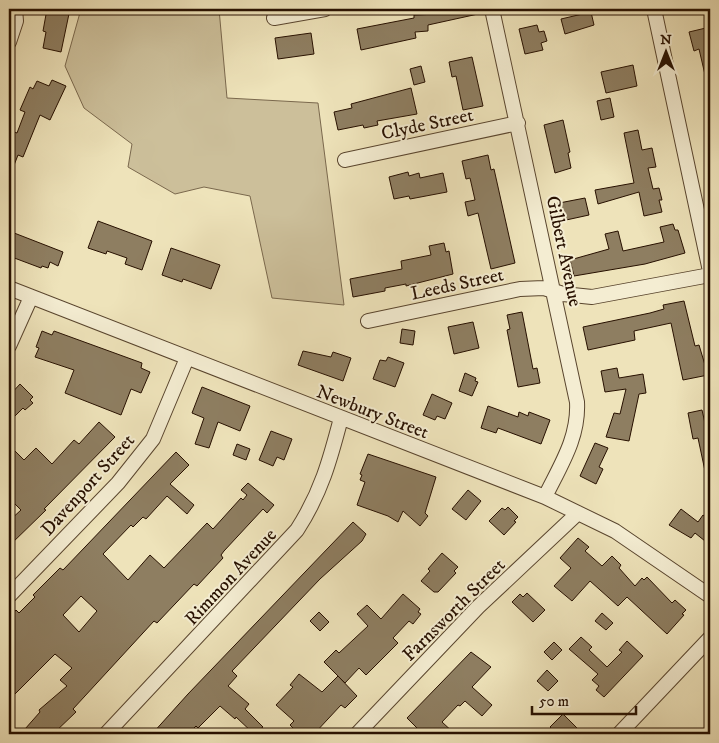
<svg xmlns="http://www.w3.org/2000/svg" width="719" height="743" font-family="'IM FELL DW Pica',serif">
<style>
.green{fill:#ccbf9a;stroke:#7a684d}
.building{fill:#8e7e61;stroke:#271000;fill-rule:evenodd}
.lines{fill:none;stroke-linecap:round;stroke-linejoin:round}
.minor-casing{stroke:#59452e;stroke-width:16}
.minor{stroke:#f4edd2;stroke-width:14}
.labels{text-anchor:middle;stroke-width:4;stroke-linejoin:round;paint-order:stroke}
.street-label{font-size:19px;fill:#271000;stroke:#f4edd2}
</style>
<rect width="100%" height="100%" fill="#eee3ba"/>
<filter id="stains"><feTurbulence type="fractalNoise" baseFrequency=".004" numOctaves="4"/><feColorMatrix values="0 0 0 0 .2 0 0 0 0 .09 0 0 0 0 .02 0 0 0 .5 -.17"/></filter>
<radialGradient id="worn" r=".72"><stop offset=".6" stop-color="#630" stop-opacity="0"/><stop offset="1" stop-color="#630" stop-opacity=".3"/></radialGradient>
<!-- green -->
<path class="green" d="M81 9H219L227 98 318 103 344 305 272 298 250 196 204 187 175 194 128 167 132 144 84 108 65 66Z"/>
<!-- building -->
<path class="building" d="M47 9H70L61 52 43 48 46 32 43 31Z
M438 9H478V14L428 25V31L415 32 416 38 361 50 357 29 414 18V15L439 14Z
M591 12 594 25 565 34 561 19Z
M537 25 539 32 544 31 547 41 541 43 543 50 525 54 519 29Z
M710 27V79H706L699 49 694 51 689 32Z
M311 33 314 54 278 59 275 38Z
M472 57 483 106 463 110 456 76 452 77 449 62Z
M633 65 637 86 606 93 601 72Z
M421 66 425 82 414 85 410 69Z
M52 80 66 86 50 120 40 115 23 157 18 155 9 178V130L17 133 25 112 20 110 30 87 33 89 37 81 49 86Z
M411 88 417 114 377 121 378 125 364 128 363 125 338 130 334 112 352 108 351 104Z
M610 98 614 117 601 120 597 101Z
M563 120 570 152 568 153 571 168 555 173 544 125Z
M638 130 642 150 652 148 656 167 648 168 653 189 659 188 662 200H659L662 212 644 216 639 192 598 204 595 190 634 183 624 133Z
M488 155 491 170 494 169 515 263 491 269 478 213 468 216 465 202 475 200 470 178 466 179 462 161Z
M408 172 409 176 419 173 420 178 443 173 447 192 410 199 409 196 394 199 389 177Z
M585 198 589 215 557 222 554 204Z
M98 221 152 241 142 270 125 264 127 258 107 251 106 254 88 248Z
M673 224 675 230H678L685 253 645 264 574 276 570 260 609 249 605 234 618 231 623 251 664 242 660 227Z
M9 231 63 252 58 266 50 262 48 268 42 266 41 268 9 256Z
M444 243 446 252 449 251 453 274 406 286V284L385 288V291L353 297 350 279 402 269 401 261 431 255 429 246Z
M171 248 220 265 211 289 183 279 182 282 162 275Z
M684 301 695 346 699 345 708 375 683 380 671 323 634 331 635 340 588 350 583 327 650 313 664 309 663 305Z
M522 312 533 369 537 368 540 383 518 387 507 330 510 329 507 315Z
M473 322 479 348 454 354 448 327Z
M402 329 415 331 413 345 400 343Z
M42 331 52 335 54 331 142 363 141 368 150 372 141 393 131 389 121 415 65 393 74 370 35 357 39 348 36 347Z
M303 351 331 357 333 352 351 358 343 381 298 365Z
M388 357 404 363 395 387 373 379 380 360 386 361Z
M617 368 619 378 643 374 646 393 639 394 629 441 606 437 614 413 620 414 626 389 605 392 601 371Z
M465 373 476 378 475 381 478 382 472 396 459 391Z
M20 384 33 397 30 400 33 403 25 410 23 408 9 422V396Z
M202 387 250 406 240 431 218 422 209 448 195 444 204 418 192 413Z
M432 394 452 403 445 419 437 416 435 420 423 415Z
M488 406 518 417 519 412 528 416 529 412 550 420 541 444 498 428 496 433 481 428Z
M702 410 707 432H710V470L705 471 698 438 693 439 688 413Z
M99 422 115 437 44 509 46 510 9 546V521L21 510 9 498V474L15 469 9 463V445L24 460 36 448 52 464 74 440 79 444Z
M271 431 292 439 284 460 277 457 273 466 259 460Z
M595 443 608 448 599 467 603 469 596 484 580 476Z
M237 444 250 449 246 460 233 455Z
M176 452 189 465 170 484 194 505 187 514 167 496 146 519 143 517 133 527 131 525 103 554 128 580 150 555 164 568 207 523 213 529 241 498 243 500 247 495 241 490 248 483 274 505 267 513 263 509 224 551 221 555 223 558 197 586 194 584 157 623 154 621 73 709 76 712 53 734H31L25 729 40 712 39 710 67 686 60 680 72 668 55 654 9 700V618L16 610 19 613 35 597 33 595 60 568 63 570ZM81 596 97 611 79 632 63 615Z
M368 454 436 477 425 513 428 516 420 526 403 511 398 522 388 516 357 505 365 482 360 480 362 475 360 474Z
M468 490 481 501 466 520 452 509Z
M508 507 518 517 514 521 516 522 504 535 489 521 502 508 505 510Z
M681 509 698 522 703 515 710 520V545L695 533 691 538 669 525Z
M353 522 366 534 362 541 320 579 232 671 237 676 228 686 249 704 245 709 263 727 254 734 236 717 235 719 220 706 198 728 196 726 188 734H152L188 694Z
M578 538 589 547 585 551 602 566 612 556 621 565 619 568 635 586 642 578 644 580 647 577 672 603 675 600 686 610 682 614 684 615 667 634 627 597 618 606 590 581 572 601 554 586 571 568 560 558Z
M442 553 458 567 454 571 456 573 438 592H434L421 581 430 571 428 569Z
M527 593 545 610 533 622 512 602 520 594 523 597Z
M403 594 420 609 418 612 421 614 413 624 409 621 393 638 398 643 366 675 359 668 345 683 324 662 336 650 339 653 368 626 357 614 367 605 381 619Z
M319 612 329 622 320 631 310 621Z
M602 613 613 623 606 630 595 621Z
M581 637 592 647 589 650 607 667 622 652 619 650 627 641 643 656 604 697 596 690 599 686 592 680 598 674 569 649Z
M554 642 562 650 552 660 544 652Z
M471 652 491 667 472 687 492 705 482 716 465 701 460 706 458 705 442 722 455 734H423L407 718Z
M547 670 558 681 548 691 537 681Z
M299 674 322 692 338 676 357 696 345 708 341 705 314 734H287L293 728 290 725 294 721 276 705 293 687 290 685Z
M563 714 583 734H557L550 727Z"/>
<g class="lines">
<defs>
<path id="minor" d="M492 9 577 402C579 438 560 466 545 497
M654 9 710 271
M274 18 325 9
M9 42 16 21 15 9
M345 160 518 123
M9 288 545 497 615 531 710 596
M368 321 520 289 544 288 563 294 592 297 710 275
M9 346 31 297
M9 596 118 483 153 439 187 358
M106 734 297 530C321 493 330 460 341 418
M357 734 478 607 578 513
M619 734 710 638"/>
</defs>
<!-- minor casing -->
<use href="#minor" class="minor-casing"/>
<!-- minor -->
<use href="#minor" class="minor"/>
</g>
<g class="labels">
<!-- street labels -->
<g class="street-label">
<text transform="translate(427 123) rotate(-12)" y="7">Clyde Street</text>
<text transform="translate(565 251) rotate(78)" y="7">Gilbert Avenue</text>
<text transform="translate(457 283) rotate(-12)" y="7">Leeds Street</text>
<text transform="translate(373 411) rotate(21)" y="7">Newbury Street</text>
<text transform="translate(87 484) rotate(-48)" y="7">Davenport Street</text>
<text transform="translate(230 576) rotate(-47)" y="7">Rimmon Avenue</text>
<text transform="translate(453 609) rotate(-45)" y="7">Farnsworth Street</text>
</g>
</g>
<!-- margin -->
<rect width="719" height="743" fill="none" stroke="#eee3ba" stroke-width="30"/>
<rect x="10" y="10" width="699" height="723" fill="none" stroke="#271000" stroke-width="2.5"/>
<rect x="15" y="15" width="689" height="713" fill="none" stroke="#271000"/>
<!-- north arrow -->
<g transform="translate(666 52)" stroke="#f4edd2" stroke-width="4" paint-order="stroke">
<path d="M0-4L9 19L0 12L-9 19Z" fill="#271000"/>
<text y="-8" font-size="14" font-weight="bold" text-anchor="middle" fill="#271000">N</text>
</g>
<!-- scale -->
<path d="M532 706v8h104v-8" fill="none" stroke="#271000" stroke-width="2.5"/>
<text x="539" y="706" font-size="15" fill="#271000" stroke="#f4edd2" stroke-width="4" paint-order="stroke">50 m</text>
<rect width="100%" height="100%" filter="url(#stains)"/>
<rect width="100%" height="100%" fill="url(#worn)"/>
</svg>
